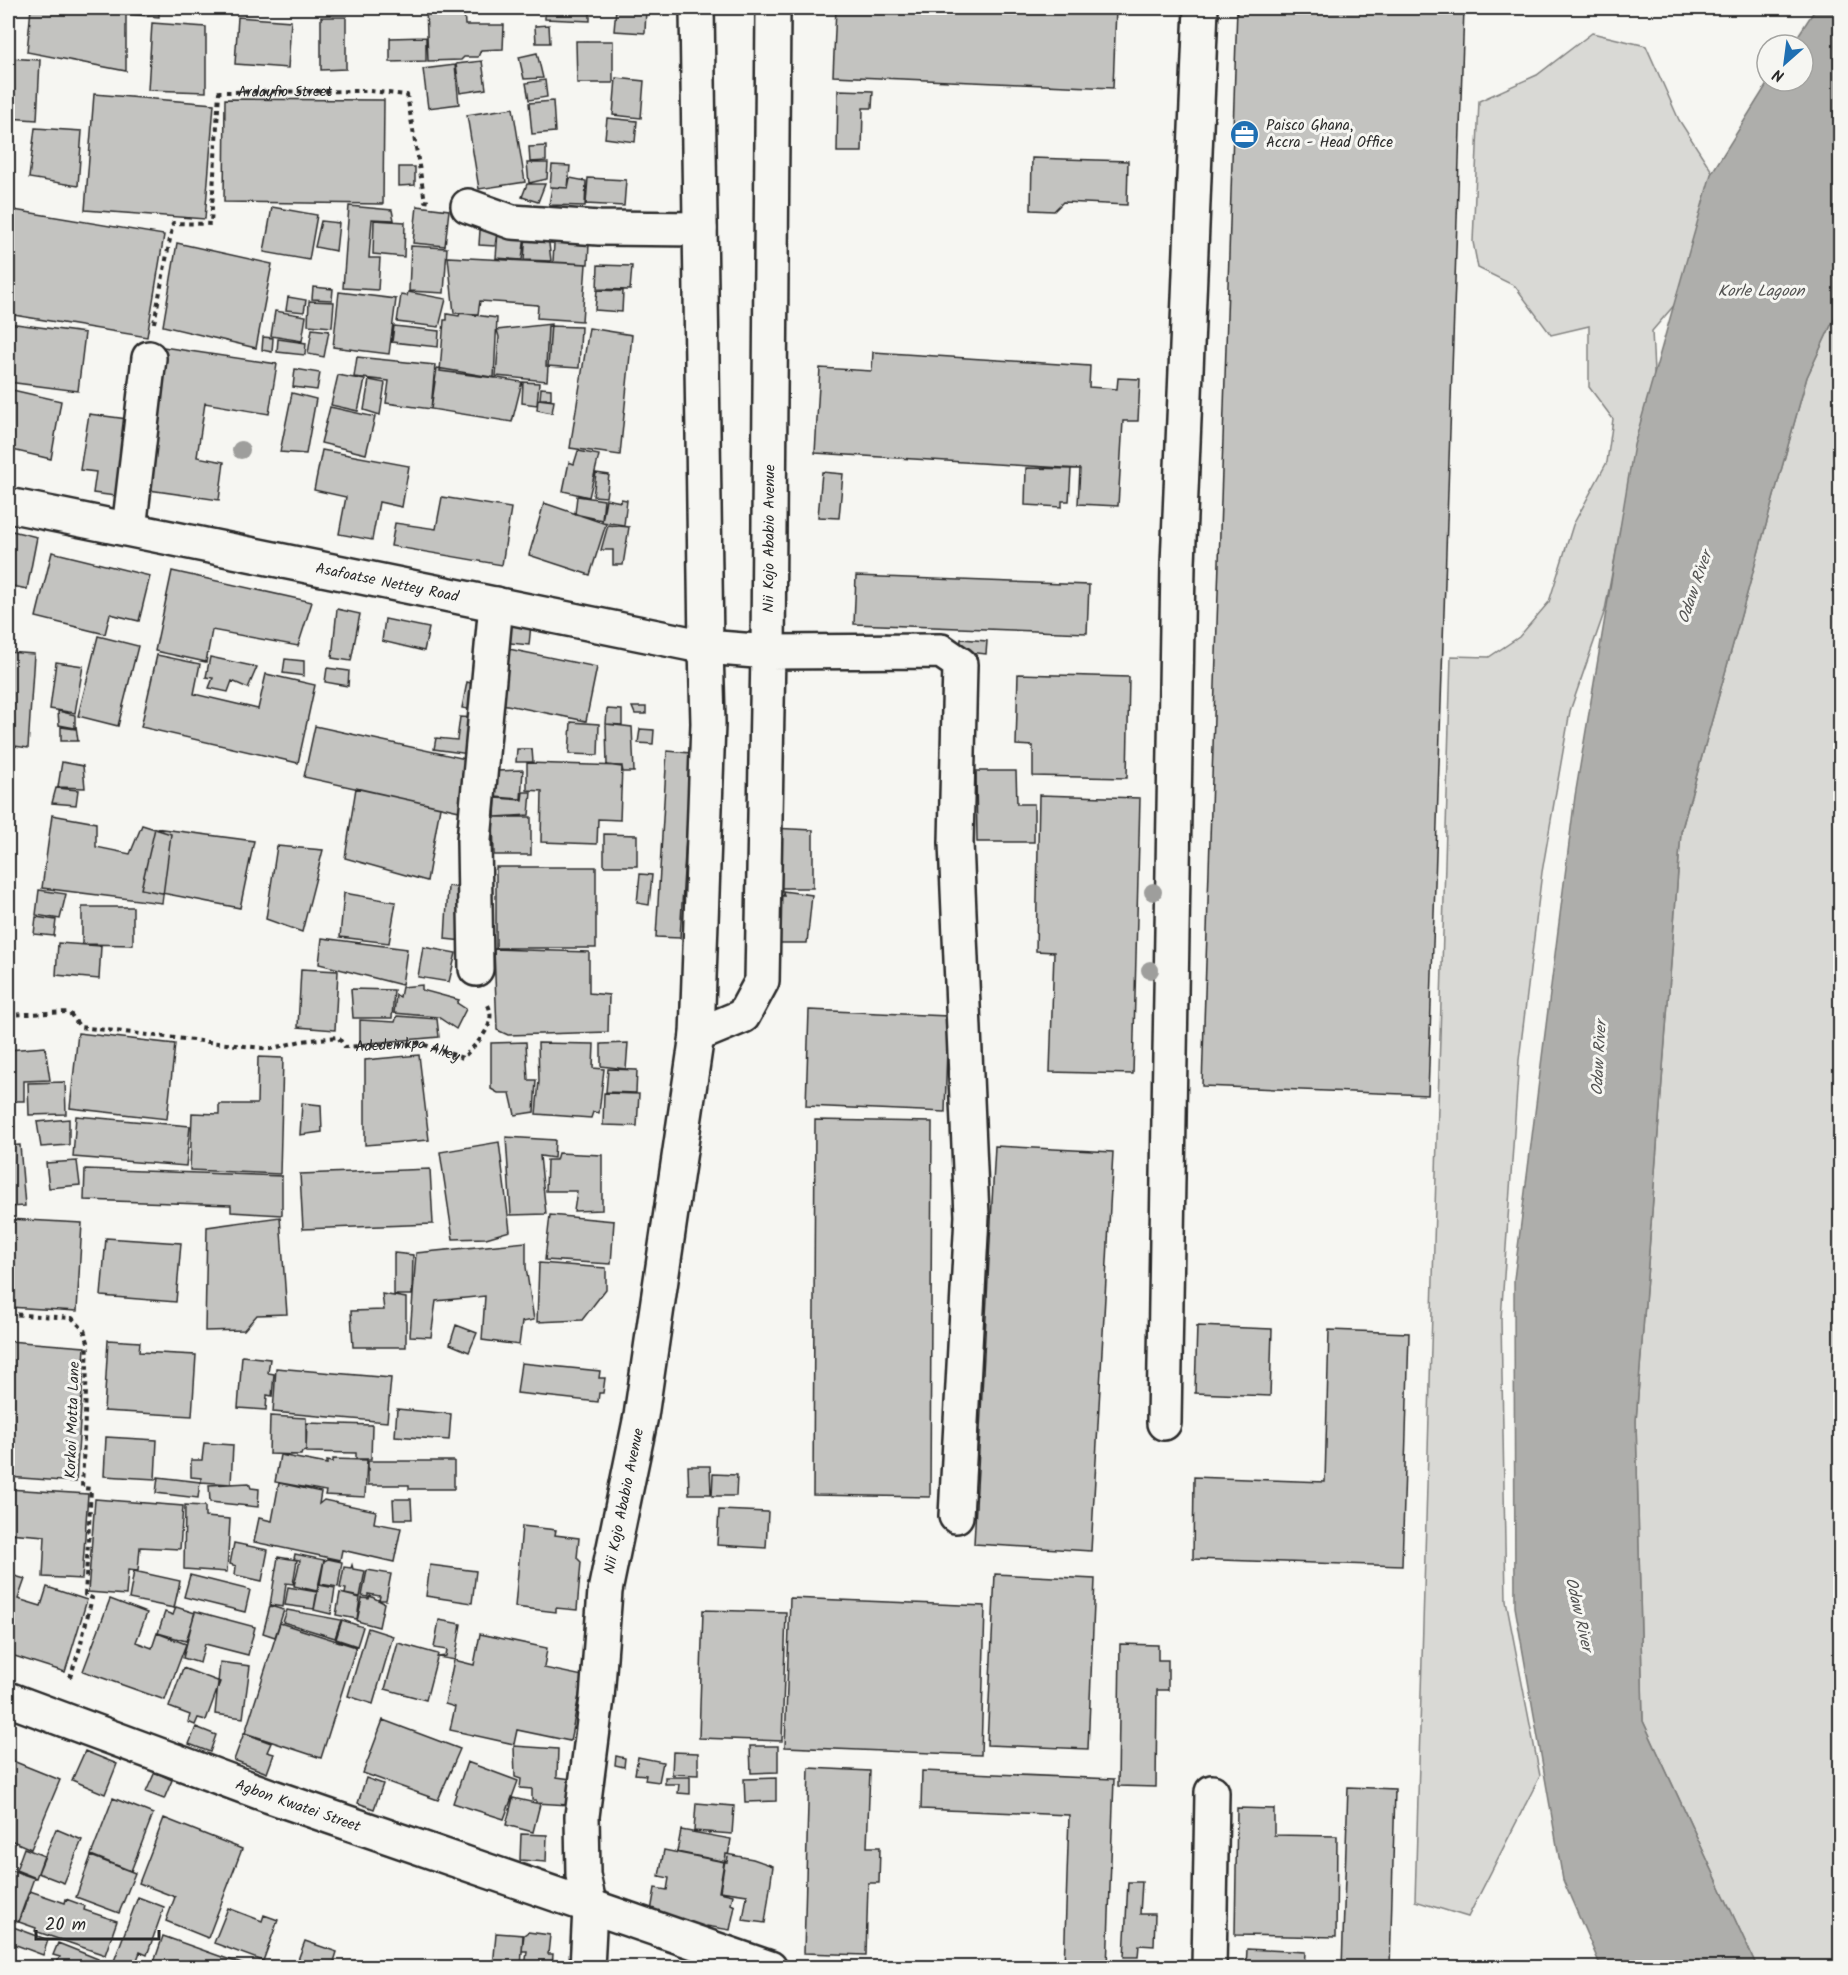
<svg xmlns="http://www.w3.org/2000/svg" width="1848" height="1975" font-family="Kalam,sans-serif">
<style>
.green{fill:#d9d9d5;stroke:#828280;stroke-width:1.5}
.water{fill:#aeaeab;stroke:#7a7a78;stroke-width:1.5}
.building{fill:#c3c3c0;stroke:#2b2b2b;stroke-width:1.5}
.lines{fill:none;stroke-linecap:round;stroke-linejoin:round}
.minor-casing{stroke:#2b2b2b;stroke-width:38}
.major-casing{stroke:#2b2b2b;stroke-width:38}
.path{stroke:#2b2b2b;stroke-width:4;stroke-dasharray:4.5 4.5;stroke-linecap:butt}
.minor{stroke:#f6f6f2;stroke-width:33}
.major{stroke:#f6f6f2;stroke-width:33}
.tree{fill:#9e9e9c}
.labels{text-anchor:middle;stroke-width:6;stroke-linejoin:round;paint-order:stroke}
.street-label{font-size:15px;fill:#2b2b2b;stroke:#f6f6f2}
.poi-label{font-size:15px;fill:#2b2b2b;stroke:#f6f6f2;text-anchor:start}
.water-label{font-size:16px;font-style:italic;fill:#525251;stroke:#f6f6f2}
</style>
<rect width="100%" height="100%" fill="#f6f6f2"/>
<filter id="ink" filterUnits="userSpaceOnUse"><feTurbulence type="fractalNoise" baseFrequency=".0167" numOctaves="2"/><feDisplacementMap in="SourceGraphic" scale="12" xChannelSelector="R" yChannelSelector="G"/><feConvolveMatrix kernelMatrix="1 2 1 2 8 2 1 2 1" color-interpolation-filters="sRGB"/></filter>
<g filter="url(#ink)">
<!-- green -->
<path class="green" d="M1592 33 1646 46 1679 120 1745 223 1652 331 1657 434 1622 521 1605 610 1570 711 1542 872 1519 1060 1501 1319 1506 1601 1540 1776 1468 1917 1415 1901 1451 656 1489 657 1519 637 1549 602 1573 525 1607 462 1613 419 1589 387V326L1551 335 1515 286 1478 268 1473 242 1479 101 1537 75Z
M1840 306V1967H1757L1643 1721 1636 1421 1681 832 1807 377Z"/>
<!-- water -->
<path class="water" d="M1816 8H1840V306L1807 377 1681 832 1636 1421 1643 1721 1757 1967H1601L1563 1880 1515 1607 1514 1279 1575 796 1634 445 1711 174 1769 81H1803V45H1792Z"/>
<!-- building -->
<path class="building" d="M31 8H159V17L126 14V71L27 52Z
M426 8H464L465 25H504L503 49 481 50 478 57H464L461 60 428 61Z
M545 8H590V21L545 19Z
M616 8H646L645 33 614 31Z
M836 8H1116L1113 88 833 76Z
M1237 8H1464L1428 1095 1202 1086Z
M238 17 291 21 288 68 235 64Z
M321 17H346V69L321 70Z
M152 23 206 27V92L148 90Z
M549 25 550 43H536L535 26Z
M426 37V61L390 62V38Z
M576 41H613V83H577Z
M537 53 543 78 524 79 519 57Z
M8 58 40 60 37 120 8 118Z
M482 61 486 89 460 93 456 64Z
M455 65 459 104 428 108 423 69Z
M616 78 644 81 641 118 613 115Z
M545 80 547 97 529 100 526 83Z
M838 90 873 91 872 108H863L862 152H837Z
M94 94 214 104 205 219 85 210Z
M225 99 384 100 383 204 224 202Z
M553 101 555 132 532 134 529 103Z
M513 108 525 182 479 189 467 115Z
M607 118 637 121 635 142 605 138Z
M35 128 82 131 78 186 29 178Z
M546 146V161L530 162 529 147Z
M1032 158 1128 161 1127 205 1063 202 1054 211 1031 210Z
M527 163H548L547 179 529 183Z
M552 165 570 166 568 188 550 187Z
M399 167H415V185L399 186Z
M570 178 586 181 585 206 549 205 552 187 568 188Z
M588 178 626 180 624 206 586 204Z
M527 184H545L538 202 522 197Z
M349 206 392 210 394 220 372 219 369 258H380L378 290 343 288Z
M417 206 449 210 445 246 413 243Z
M272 207 317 215 309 260 264 252Z
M8 209 164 235 147 337 8 314Z
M374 220 405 222 404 257 373 254Z
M321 221 339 223 336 251 315 247Z
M480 230 497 232 495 246 479 245Z
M498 231 525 235 522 260 496 258Z
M526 233 548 235 551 261 524 260Z
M177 243 272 264 256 348 163 326Z
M554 243 589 244 588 264 553 262Z
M411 246 447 248 444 293 409 291Z
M448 257 586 264 582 321 537 318 538 305 480 301 478 314 454 313Z
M598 265 632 266 630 290 597 289Z
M313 287 333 289 332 300 312 299Z
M597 290 623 291 622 312 595 310Z
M339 292 396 299 389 354 333 347Z
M408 292 446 299 439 327 397 322 401 295 407 296Z
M288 297 306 300 304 312 286 310Z
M309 301 334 302 332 327 308 325Z
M275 311 306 316 302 341 271 336Z
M460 313 497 318 494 378 440 371 444 320H447V314L459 316Z
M8 323 85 333 78 391 8 382Z
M551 324 547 381 496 376 499 337 497 330Z
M394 326 439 331 438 347 392 342Z
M548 326 581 327 579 368 546 366Z
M589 328 632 335 620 455 570 448Z
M312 329 329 331 324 357 308 354Z
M263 337 273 338 272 352 262 350Z
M278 339 306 343 305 355 277 352Z
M163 347 277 364 269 414 205 403 197 457 224 462 219 500 142 489Z
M873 352 1090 366 1089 387 1117 389 1118 378 1140 379 1138 421H1123L1118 506 1078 504 1080 469 815 453 820 368 872 371Z
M357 357 435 365 431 409 386 403 389 381 354 377Z
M437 368 522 382 512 422 431 409Z
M295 369 320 373 317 390 293 387Z
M338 375 365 380 358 411 331 405Z
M369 380 385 383 380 415 364 410Z
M523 382 539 383 537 405 522 403Z
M541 388 551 389V399H540Z
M8 389 61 401 51 459 8 449Z
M292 393 316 399 306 454 280 452Z
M538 399 554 401 552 413 537 410Z
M330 407 375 417 366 454 321 443Z
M89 414 135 420 123 497 93 493 96 472 80 470Z
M322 450 409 466 402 507 379 502 372 540 339 534 346 497 314 490Z
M578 451 599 455 589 497 563 491 569 462 574 464Z
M1026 468 1071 469 1069 501H1062V507L1025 505Z
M822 472 843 474 839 518 818 517Z
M596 473 609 475 606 497 593 496Z
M577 496 604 500 602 520 575 514Z
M442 497 511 508 502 565 391 546 395 523 436 529Z
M606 499 621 502V499L627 500 624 525 602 522Z
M544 503 606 524 590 575 529 555Z
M608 525 629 527 623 565H613V550H601Z
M8 530 37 537 27 589 8 585Z
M52 552 150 576 139 621 110 614 105 634 36 617Z
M172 571 312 602 298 646 212 630 206 662 155 651Z
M856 576 1089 585 1087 633 854 624Z
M337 609 360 614 351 661 332 658Z
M385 619 429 628 424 651 382 641Z
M502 620 531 624 529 645 500 642Z
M98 636 138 646 118 726 78 716Z
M961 639 987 641 986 654 960 651Z
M504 648 597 667 586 721 492 702Z
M8 652 34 654 28 748 8 745Z
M157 655 200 664 194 694 258 709 266 674 315 685 298 763 141 727Z
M210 657 257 667 248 688 232 681 228 692 209 688 213 678 206 677Z
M285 659 304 661V676L283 673Z
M56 662 83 666 75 713 50 709Z
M327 668 349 671 348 686 325 682Z
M1018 674 1129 677 1127 778 1033 776V746L1016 745Z
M467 682 478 685 473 710 462 708Z
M632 707H646V714H635Z
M607 709 622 710V725L606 724Z
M58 711 75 715V728L59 725Z
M460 717 474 718 469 754 434 749 436 738 457 740Z
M571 722 599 724 598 755 569 754Z
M606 724 632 727 634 772H623L622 767 607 765Z
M76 726 78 741H61V727L75 729Z
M315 726 475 761 464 812 304 777Z
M640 729 654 730 653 744 638 743Z
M517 749H532L533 762H516Z
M667 751 691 753 680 938 656 937Z
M62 762 83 766 85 788 58 787Z
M527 763 622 766 620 820 598 819 597 844 541 842 542 791 527 790Z
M523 770 521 799 495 797 496 771Z
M976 771H1016L1017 804H1034V842H977Z
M56 788 78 790 76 805 52 803Z
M356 788 440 807 427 881 345 858Z
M523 792H531L529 815 495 817 496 798 522 800Z
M1039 795 1140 798 1133 1074 1050 1072 1054 952 1036 951Z
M52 815 96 823V847L130 854 142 825 171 834 162 903 42 888Z
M493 817H531V855H494Z
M155 828 254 841 240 908 141 889Z
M771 828 813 830V888H774Z
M604 834 637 835V866H604Z
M277 846 323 850 302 932 266 919Z
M496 867H596V948H496Z
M640 874 652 875 649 905 637 903Z
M448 886 475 890 472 942 445 939Z
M39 890 66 894 60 919 36 915Z
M783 891 812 895 807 943H771L772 894 784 896Z
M344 893 396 902 389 943 340 937Z
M82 907H133V945L82 944Z
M36 917 56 920 54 936 34 934Z
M322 938 407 949 402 985 319 964Z
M58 943 101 946 99 979 56 975Z
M423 947 456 953 449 982 418 977Z
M494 949 589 952V993L609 995 608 1032 508 1035 497 1030Z
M301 969 338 971 335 1030 298 1027Z
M422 985V990L459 1000 457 1003 466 1009 456 1029 438 1017 394 1013 396 995 400 997 402 987Z
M351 989 394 990 392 1018H353Z
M809 1010 948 1016 945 1112 806 1106Z
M397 1016 437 1019 439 1037 360 1044V1020L395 1022Z
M78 1033 175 1044 167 1119 70 1108Z
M526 1042 528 1080H536L534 1112 515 1115 510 1093H498L491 1089V1043Z
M538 1043 594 1044 593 1068 604 1069 599 1113 593 1112 591 1118 536 1114 539 1081Z
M628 1043 626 1069 601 1066V1044Z
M45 1047 50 1080 24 1081V1101H8V1050Z
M419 1055 429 1140 365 1145V1060Z
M258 1057 283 1058 280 1174 190 1170 192 1113 219 1114V1104H257Z
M608 1069 637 1070 636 1093 606 1092Z
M65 1082 66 1114 29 1115 28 1083Z
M604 1093 639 1094 637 1126 603 1125Z
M302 1103 321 1105 322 1132 300 1135Z
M76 1116 190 1126 186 1166 73 1157Z
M69 1119V1145L41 1147 37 1122Z
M815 1120 932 1122 930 1497 813 1495Z
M506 1137 555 1140 554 1158 540 1156 546 1214 511 1215Z
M499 1142 510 1231 486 1238 453 1239 440 1152Z
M20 1145 25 1206 8 1207V1146Z
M995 1146 1113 1152 1091 1551 974 1544Z
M558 1153 602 1155V1210L574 1211 577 1191H546L547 1160H556Z
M77 1161 80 1185 49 1188 46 1163Z
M85 1169 282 1176V1215L231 1212V1205L84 1200Z
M430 1169 433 1224 303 1229 300 1174Z
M550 1215 614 1221 611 1264 545 1260Z
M280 1217 287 1314 257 1315 244 1330 205 1331 207 1227Z
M8 1219 82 1223 77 1311 8 1307Z
M106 1238 181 1243 176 1302 101 1296Z
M526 1242V1267L534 1320 522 1322 519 1345 482 1340 485 1296 436 1301 431 1337 410 1336 416 1253Z
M394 1253 413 1255 412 1295H394Z
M539 1263 606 1268V1289L582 1320 537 1322Z
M382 1294 406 1298V1347H353L351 1311 384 1310Z
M456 1325 477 1333 469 1352 450 1344Z
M1197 1326 1272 1329 1270 1396 1195 1393Z
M1329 1330 1409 1333 1402 1566 1193 1559 1194 1477 1325 1482Z
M108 1340 140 1342 139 1352 196 1355 192 1416 104 1411Z
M8 1341 85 1347 76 1482 8 1477Z
M242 1356 270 1359 268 1373 274 1374 272 1396 267 1395 266 1410 238 1408Z
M521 1363 600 1371 599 1378H605L603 1393H599L598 1402 517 1393Z
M276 1368 391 1378 387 1422 273 1412Z
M397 1409 451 1414 449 1440 395 1436Z
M270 1416 306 1418V1451L302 1452 301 1455 269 1454Z
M307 1423 372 1425 371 1459H356V1453L306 1452Z
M106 1437 157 1440 155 1479 104 1476Z
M204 1443 233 1445 231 1484 201 1482V1478L191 1477V1460H202Z
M280 1455 327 1464V1461L333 1462V1459L367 1460 365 1497 325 1495 326 1491 275 1482Z
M368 1461H454V1489H409V1485H368Z
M688 1466H710L711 1494H689Z
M713 1474 737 1475 736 1496H712Z
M158 1477 200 1482 198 1498 156 1493Z
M249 1483 251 1488 259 1489 258 1507 210 1502 209 1485Z
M279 1483 321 1492 319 1504 324 1500 376 1511 374 1523 401 1528 394 1562 342 1550 340 1560 254 1542 259 1518 272 1521Z
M8 1489 88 1494 82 1579 43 1577 45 1536 8 1533Z
M95 1499 183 1506 180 1549 140 1547 138 1571 128 1570 126 1595 88 1592Z
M393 1499H411L412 1519H394Z
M185 1505 205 1506V1517L230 1519 227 1572 184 1569Z
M719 1510 768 1512 766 1548 717 1545Z
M522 1526 556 1530 555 1535 579 1538 577 1558 581 1562 577 1610 556 1608V1612L515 1607Z
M234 1543 268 1550 262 1581 235 1575 236 1566 230 1564Z
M295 1554 324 1560 317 1591 294 1586 300 1560 294 1559Z
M278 1557 297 1560 293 1584 286 1583 283 1607 270 1605Z
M328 1559 342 1562 338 1587 320 1584 324 1561Z
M352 1565 353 1569 365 1571 360 1597 345 1594 346 1589 340 1588 344 1567 351 1568Z
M430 1565 476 1571 472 1603 426 1596Z
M367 1570 391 1574 386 1600H379L380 1596 368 1594V1597L362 1596Z
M134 1571 180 1581 174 1608 129 1599Z
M8 1574 25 1579 18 1599 41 1606 47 1587 87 1600 65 1672 8 1654Z
M995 1574 1095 1579 1088 1749 987 1745Z
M190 1575 250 1590 245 1612 184 1597Z
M319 1585 335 1588 331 1614 314 1610Z
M288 1587 317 1592 314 1609 285 1605Z
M340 1593 360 1598 357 1619 336 1615Z
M370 1596 384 1603 379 1627 357 1621 362 1598 369 1599Z
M790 1598 985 1606 981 1755 785 1747Z
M110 1599 147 1613 136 1642 152 1648 157 1633 186 1644 165 1700 83 1671Z
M270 1606 284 1610 275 1637 263 1633Z
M176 1607 195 1613 186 1641 158 1633 165 1612 173 1615Z
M287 1610 341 1620 335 1638 283 1622Z
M703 1610 786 1612 782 1741 699 1738Z
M195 1611 255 1627 248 1655 205 1644 200 1663 183 1658Z
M342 1620 363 1627 357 1646 336 1639Z
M439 1620 461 1624 455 1660 438 1657 446 1656 447 1650 434 1648Z
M280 1623 356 1647 321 1758 245 1733Z
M368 1628 393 1636 373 1704 348 1696Z
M480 1634 547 1648 544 1668 583 1676 570 1741 517 1730 514 1744 450 1730 455 1707 445 1704 454 1660 474 1665Z
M398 1643 438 1654 426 1700 385 1689Z
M1120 1644 1158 1645V1660H1168V1690H1157L1156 1787 1118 1786Z
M220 1662 250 1666 243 1718 215 1714Z
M183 1668 220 1682 206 1720 198 1718 195 1725 188 1722 190 1715 169 1707Z
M383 1720 460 1749 438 1800 363 1773Z
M196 1727 216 1735 210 1752 189 1744Z
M244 1733 271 1743 267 1752 274 1754 267 1773 234 1760Z
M514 1746 558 1749 557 1777 571 1779 569 1805 536 1803V1800H532V1789L520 1788 521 1779 515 1777Z
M750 1746H778V1772L751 1773Z
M85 1751 117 1764 105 1794 72 1780Z
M673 1752 698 1753V1775L672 1774Z
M616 1756 625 1758 624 1767 615 1765Z
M638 1757 663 1762 659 1782 645 1780 646 1775 635 1774Z
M8 1759 60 1780 31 1849 8 1839Z
M467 1762 518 1781 504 1819 453 1803Z
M809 1768 870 1771 867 1847H880L879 1883H868L866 1955 804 1953Z
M922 1771 1114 1779 1107 1968H1064L1069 1815 921 1809Z
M155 1772 172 1780 164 1799 146 1792Z
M665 1777H690V1794L678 1793 679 1784H665Z
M366 1778 383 1784 374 1809 358 1803Z
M776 1778V1801L745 1802 744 1779Z
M1348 1787 1395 1789 1390 1968H1342Z
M113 1798 153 1814 131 1871 91 1855Z
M513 1798 540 1804 533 1832 506 1825Z
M696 1803 734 1806 732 1834 694 1831Z
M1237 1808 1274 1809V1835L1337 1836 1336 1937 1235 1935Z
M164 1818 242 1849 208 1938 166 1921 175 1897 139 1883Z
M56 1829 82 1840 64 1883 38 1873Z
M681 1830 731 1839 727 1862 677 1852Z
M521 1834 547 1835 546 1862 520 1860Z
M24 1848 44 1856 36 1878 16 1870Z
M664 1850 724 1862 719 1892 733 1895 731 1904 735 1906 730 1930 707 1926 705 1935 649 1923 655 1888 667 1890 669 1878 659 1876Z
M726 1854 753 1859 773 1866 765 1923 743 1920 747 1895 720 1891Z
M91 1856 135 1873 119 1913 76 1897Z
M8 1869 34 1878 18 1922 8 1919Z
M1128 1882H1142L1140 1914H1155L1154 1946 1139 1945 1138 1957H1124Z
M30 1891 65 1903 66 1899 85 1906 84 1910 117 1921 105 1955 35 1931 36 1928 19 1922Z
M138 1897 164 1907 147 1955 140 1952 134 1968H131L114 1961Z
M228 1908 262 1921 264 1915 278 1920 263 1961 214 1943Z
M8 1925 48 1940 43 1955 8 1942Z
M528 1932 550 1935 548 1954H553L552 1968H525L527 1951H522L524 1935Z
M496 1933 523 1935 521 1968H493Z
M163 1936 253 1968H152Z
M305 1941 337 1952 332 1968H295Z
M58 1943 98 1959 95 1968H65L66 1965 57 1962 60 1957 53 1955Z
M1247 1949 1305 1952 1304 1968H1246Z
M102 1961 119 1968H100Z"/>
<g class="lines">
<defs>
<g id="minor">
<path d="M468 206 512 222 599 228 700 229"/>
<path d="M129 529 149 358"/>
<path d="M476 969 474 840 496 604"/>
<path d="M697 1035 743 1016 762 981 768 652 941 651 960 664 956 843 972 1216 956 1516"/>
<path d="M1164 1423 1178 564 1201 8"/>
<path id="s3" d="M8 1699 270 1796 770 1968"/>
<path id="s4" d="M587 1968 590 1908 583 1875 582 1816 597 1698 605 1591 641 1416 697 1035 708 723 706 647"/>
<path d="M1209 1968 1212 1792"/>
</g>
<g id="major">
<path d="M697 8 706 647"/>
<path id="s5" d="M8 505 706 647 768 652 773 8"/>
</g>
</defs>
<!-- minor casing -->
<use href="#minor" class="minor-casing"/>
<!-- major casing -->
<use href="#major" class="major-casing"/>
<!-- path -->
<g class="path">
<path id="s1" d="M154 323 173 223 211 224 219 92 369 91 407 95 425 201 431 202"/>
<path id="s2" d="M8 1015 69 1012 80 1027 270 1049 301 1041 338 1037 345 1047 419 1043 463 1058C477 1042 499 1025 487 1003"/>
<path d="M8 1314 72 1318 84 1330 88 1342 82 1488 91 1489 85 1595 92 1598 79 1651 69 1680"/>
</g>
<!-- minor -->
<use href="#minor" class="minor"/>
<!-- major -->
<use href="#major" class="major"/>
</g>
<!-- trees -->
<g class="tree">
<circle cx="241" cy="450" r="9"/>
<circle cx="1153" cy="892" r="9"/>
<circle cx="1150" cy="970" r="9"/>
</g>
</g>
<!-- icons -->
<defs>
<symbol id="office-disc" viewBox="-11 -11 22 22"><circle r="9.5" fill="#1f6fb2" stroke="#f6f6f2"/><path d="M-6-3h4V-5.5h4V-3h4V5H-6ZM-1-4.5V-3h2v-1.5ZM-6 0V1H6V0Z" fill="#fff"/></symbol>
</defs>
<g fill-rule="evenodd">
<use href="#office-disc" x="1228" y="118" width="33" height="33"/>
</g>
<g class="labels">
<!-- street labels -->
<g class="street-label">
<text dy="5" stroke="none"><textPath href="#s1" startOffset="338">Ardayfio Street</textPath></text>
<text dy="5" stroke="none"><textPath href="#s5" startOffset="888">Nii Kojo Ababio Avenue</textPath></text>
<text dy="5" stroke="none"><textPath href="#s5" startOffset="387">Asafoatse Nettey Road</textPath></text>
<text dy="5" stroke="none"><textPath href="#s2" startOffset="416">Adedeinkpo Alley</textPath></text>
<text transform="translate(72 1420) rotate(-88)" y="5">Korkoi Motta Lane</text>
<text dy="5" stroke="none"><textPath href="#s4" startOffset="471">Nii Kojo Ababio Avenue</textPath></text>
<text dy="5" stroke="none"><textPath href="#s3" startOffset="309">Agbon Kwatei Street</textPath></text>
</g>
<!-- poi labels -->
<g class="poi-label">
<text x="1266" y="130">Paisco Ghana,<tspan x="1266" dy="17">Accra - Head Office</tspan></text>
</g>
<!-- water labels -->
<g class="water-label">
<text x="1761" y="296">Korle Lagoon</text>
<text transform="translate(1694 587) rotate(-71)" y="6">Odaw River</text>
<text transform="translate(1598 1058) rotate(-87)" y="6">Odaw River</text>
<text transform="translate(1580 1614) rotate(77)" y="6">Odaw River</text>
</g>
</g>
<!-- margin -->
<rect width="1848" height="1975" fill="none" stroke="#f6f6f2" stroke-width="30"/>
<rect x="15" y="15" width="1818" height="1945" fill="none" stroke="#2b2b2b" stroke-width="2" filter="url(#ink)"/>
<!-- north arrow -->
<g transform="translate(1785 63) rotate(208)"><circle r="28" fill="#f6f6f2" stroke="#a5a5a2" stroke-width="1.5"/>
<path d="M0-4.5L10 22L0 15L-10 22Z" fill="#1f6fb2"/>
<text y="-9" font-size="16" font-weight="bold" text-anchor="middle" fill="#2b2b2b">N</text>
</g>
<!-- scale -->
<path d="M36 1930v9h123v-9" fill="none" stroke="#2b2b2b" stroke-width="3"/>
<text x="45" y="1930" font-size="18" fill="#2b2b2b" stroke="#f6f6f2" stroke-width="4.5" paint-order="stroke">20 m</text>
</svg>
